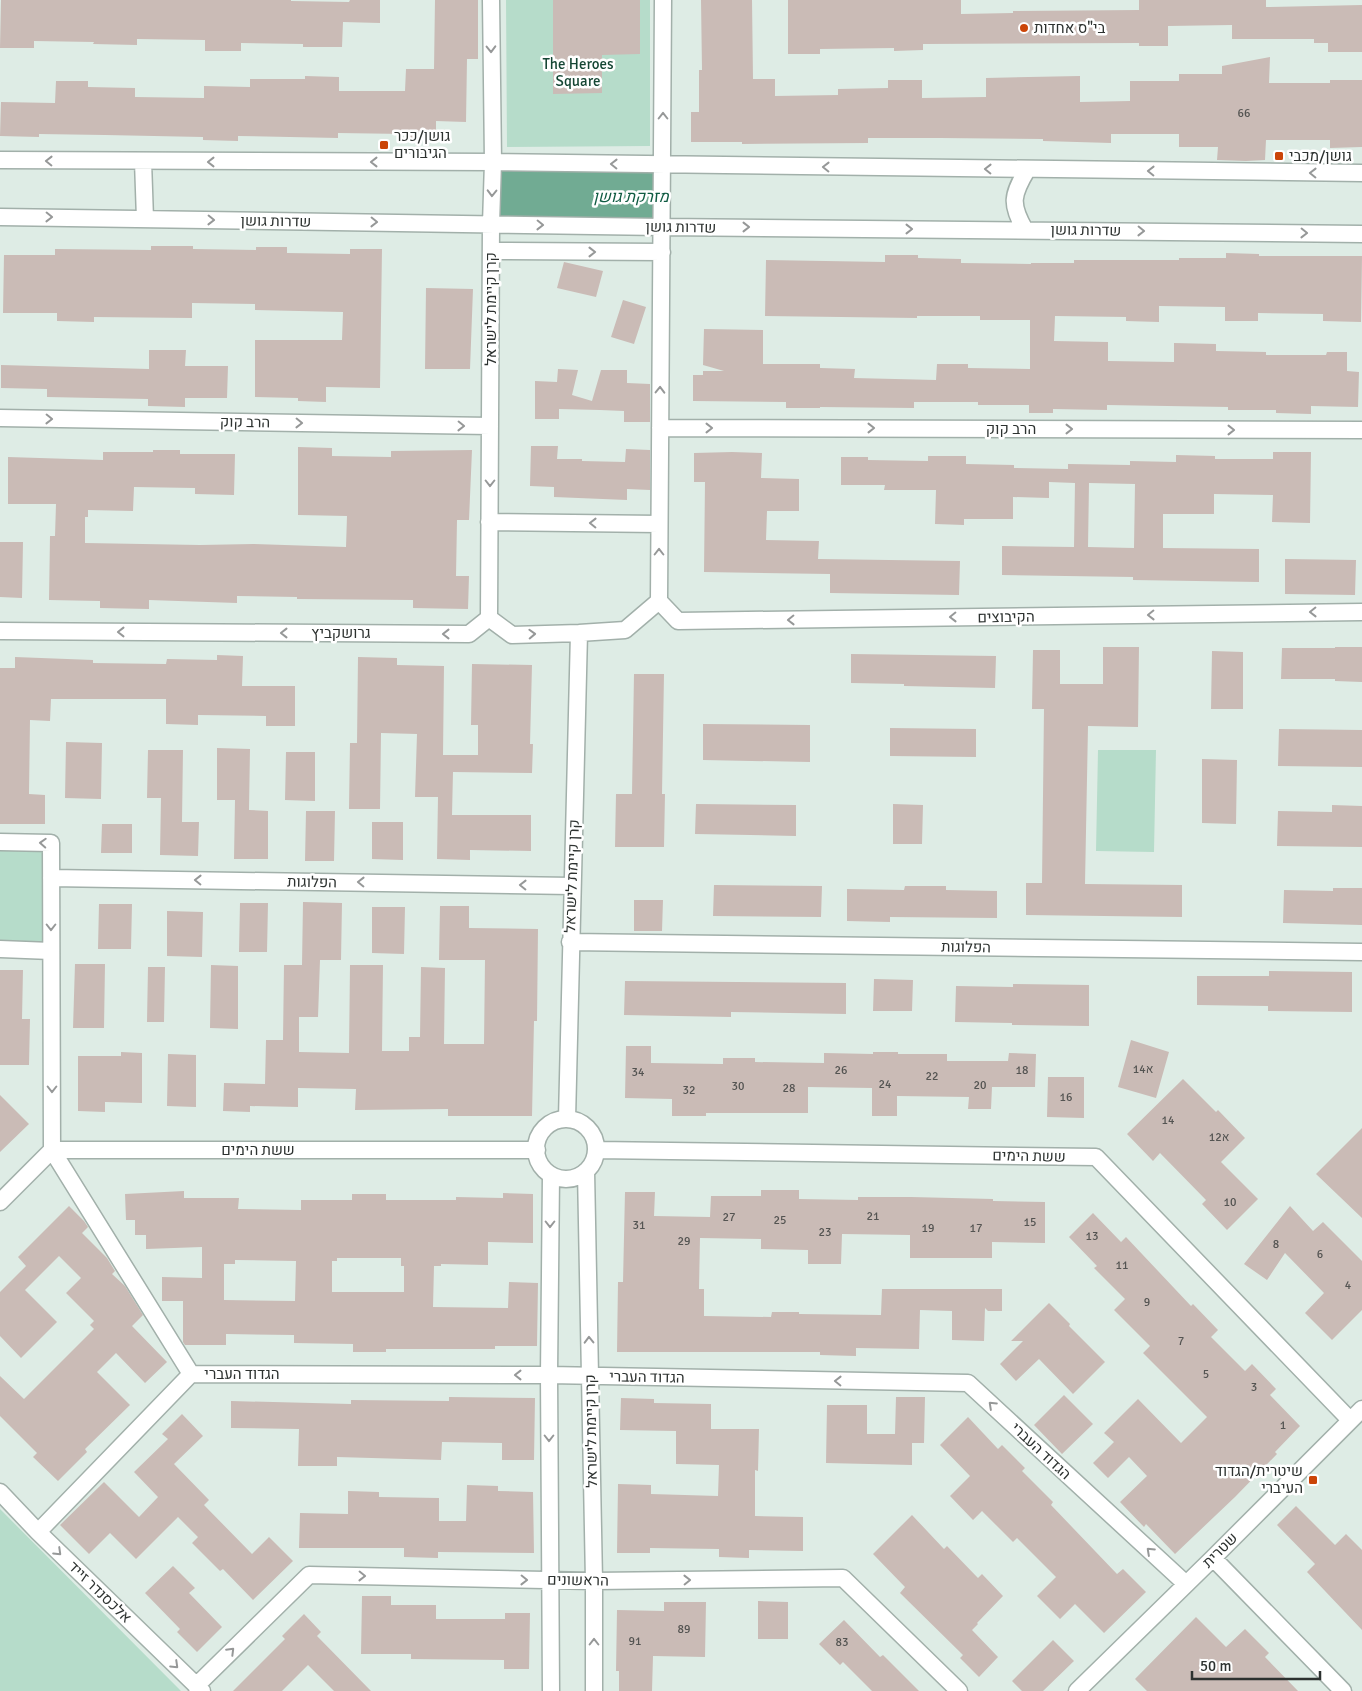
<svg xmlns="http://www.w3.org/2000/svg" width="1362" height="1691" font-family="Signika,Heebo,sans-serif">
<style>
.green{fill:#b6dcca}
.water{fill:#71ab93}
.building{fill:#cabbb6;fill-rule:evenodd}
.lines{fill:none;stroke-linecap:round;stroke-linejoin:round}
.minor-casing{stroke:#a2b0aa;stroke-width:19}
.minor{stroke:#fff;stroke-width:16}
.oneway{stroke:#969898}
.poi-dot{fill:#cb4508;stroke:#fff;stroke-width:2}
.labels{text-anchor:middle;stroke-width:5;stroke-linejoin:round;paint-order:stroke}
.number-label{font-size:12px;fill:#545452}
.poi-label{font-size:15px;fill:#2d3230;stroke:#fff;text-anchor:start}
.park-label{font-size:15px;fill:#154634;stroke:#fff}
.street-label{font-size:15px;fill:#2d3230;stroke:#fff}
.water-label{font-size:16px;font-style:italic;fill:#0f5b42;stroke:#fff}
</style>
<rect width="100%" height="100%" fill="#deece5"/>
<!-- green -->
<path class="green" d="M506 0H650V146L507 147Z
M1098 750H1156L1154 852 1096 851Z
M0 849 46 850 43 943 0 942Z
M0 1509 181 1691H0Z"/>
<!-- water -->
<path class="water" d="M499 169 657 170 658 222 497 220Z"/>
<!-- building -->
<path class="building" d="M1 0H291V1L349 2 350 0H380V23L343 22 342 47H303V44L241 43V51H205V40L137 39V45L93 44 94 42 34 41V48H0Z
M435 0H478V59H467L466 122 436 121V139H405V134L338 133V138L238 136V141L203 140V137L105 135 39 134V137L0 136 1 102 55 103 56 81H88V87L135 88V97L204 98V86L250 87V79H305V76L339 77V91H405L406 69H434Z
M553 0H640V54L602 55V93L553 94Z
M701 0H752L753 79H775V96L838 95V89L888 88V80H922V98L986 97V78L1080 76V102L1130 101V81H1179V74H1222V66L1270 57 1269 83H1330V80H1362V147L1330 148V140H1266L1265 160 1246 161 1217 160 1218 147H1179V134H1111V143L1043 141V139L940 138H868V143L742 144V142H691V112H699V70H702Z
M788 0H961V14L1013 13V11L1139 10V0H1266V7L1362 5V52H1328V43H1314V39H1232V25L1168 26V46H1139V43L923 44V50L894 51V48L820 49V54H788Z
M151 246H193V249L256 250V247H287V253L350 254V249H382L380 388 326 387V402L298 401V398L255 397V340H342L343 312 255 310V304L192 303V318L94 317V322L57 321V313H3L4 255H55V249L151 250Z
M1226 253 1259 254V256H1362L1361 322 1323 321V314L1258 313V321H1225V307L1159 306V322L1126 321V317L1055 316 1054 341 1108 342V361L1174 362V343L1216 344V351L1266 352V355H1326L1327 352H1347V371L1359 372 1358 407 1311 406V414L1276 413V410H1228V407L1107 405V410L1053 409V413H1029V405H978V402H914V408L820 407V408H786V402L693 401V375H703V371H724L703 365 704 329 763 330V364H820V368L855 369 854 378 936 380 937 364H968V368L1030 369V320H980V316H917V318L765 316 766 260 885 262V255H918V258L961 259V263L1031 264V263H1074V260H1179V258H1226Z
M564 262 603 271 596 297 557 288Z
M426 288 473 289 470 369H425Z
M623 300 646 307 634 344 611 337Z
M149 350H186L185 366H228L227 398H185V407L148 406V399L47 397V389L1 388V365L149 369Z
M558 369 578 370 572 395 592 401 601 370H627V383L650 384V422H624V411L600 410 559 409V419H535V381L557 382Z
M531 446H558L557 459H582V461L625 462 626 449 650 450V490L627 489V500L554 497V487L530 486Z
M298 447 332 448V456L391 457V451L472 450 469 520H457L456 576H469L468 609 413 608V600L297 599V597L237 596V603L149 600V609L100 608V601L49 600 50 536H55L56 504H8V457L103 460V452H153V450H180V454H235L234 495 195 494V488L134 487 133 511 88 510V517H85V543L200 545 253 544 346 547 347 516 298 515Z
M732 452 762 453 761 478 799 479V511H767L766 540 819 541 818 559 960 561 959 595 830 593V574L704 572 705 482H694V453Z
M1273 452H1311L1310 523 1272 522 1273 495 1214 494V514H1163V548L1259 549V582L1133 580V577L1002 575V546L1074 547 1075 483 1049 482V498L1013 497V519H964V525L935 524 936 490H884L885 485H841V457H868V460L928 461V456H966V464L1014 465V468L1068 469V464L1130 465V461L1176 462V455L1215 456V459H1273ZM1089 483 1135 484 1134 548 1088 547Z
M0 542H23L22 598 0 597Z
M1285 559 1356 560 1355 595 1285 594Z
M1103 647H1139L1138 727 1088 726 1085 884 1182 885V917L1026 915V883H1042L1044 709H1032L1033 650H1060V684H1103Z
M1335 647H1362V682L1335 681V679H1281L1282 648H1335Z
M1212 651 1243 652V709H1211Z
M851 654 996 656 995 688 904 686V684L851 683Z
M217 655 243 656 242 686H295V726H266V716L198 715V725L166 724V699H51L50 721 30 720 29 794 45 795V824H0V668H15V657L93 660V663L166 664 167 659 217 660Z
M358 657 397 658V665L444 666 443 755H478V725H471L472 664 532 665 530 744H533L532 773 453 772 452 815H531V851L470 850V860L437 859 438 797H415L417 734 381 733 380 809H349L350 743H357Z
M634 674H664L662 794H665L664 847H615L616 794H632Z
M703 724 810 725V762L703 760Z
M890 728 976 729V757L890 756Z
M1279 729 1362 730V767L1278 766Z
M66 742 102 743 101 799 65 798Z
M217 748 250 749 249 810 268 811V859H234L235 800H217Z
M148 750H183L182 822H199L198 856 160 855 161 798H147Z
M286 752H315V801L285 800Z
M1202 759 1237 760 1236 824 1202 823Z
M696 804 796 805V836L695 834Z
M893 804 923 805 922 844H893Z
M1332 805 1362 806V847L1277 846 1278 811 1332 812Z
M306 811H335L334 861H305Z
M372 822H403V860L372 859Z
M102 824H132V853H101Z
M714 885 822 886 821 917 713 916Z
M905 886H946V890L997 891V918L890 917V922L847 921V889L904 890Z
M1333 888H1362V925L1283 923 1284 890 1333 891Z
M634 900H663L662 931H634Z
M303 902 342 903 341 960H320L318 1017H299V1052L349 1053 350 965H383L382 1051H409V1037H420L421 967 445 968 444 1044H484L485 960H439L440 906H469V928L538 929 537 1021H534L532 1116H448V1109L355 1110 356 1089 298 1088V1107L250 1106V1112L223 1111 224 1083 265 1084 266 1040H283L284 965H302Z
M240 903H268L267 952H239Z
M99 904H132L131 949H98Z
M372 907H405L404 954 372 953Z
M167 911 203 912 202 957 167 956Z
M75 964H105L104 1028H73Z
M211 965 238 966V1029L210 1028Z
M148 967H165L164 1022H147Z
M0 970H23L22 1019H30L29 1065H0Z
M1269 971 1352 972V1012L1268 1011V1006L1197 1005V976H1269Z
M874 979 913 980 912 1011H873Z
M625 981 846 983V1014L731 1012V1017L624 1015Z
M1013 984 1089 985V1026L1012 1025V1023L955 1022 956 986 1013 987Z
M1131 1040 1169 1052 1156 1098 1118 1087Z
M626 1046H651V1063L723 1064V1058H755V1062L824 1063V1053L873 1054V1052H898V1054H947V1061H1008L1009 1053 1036 1054 1035 1087H992L991 1109H968L969 1097 897 1096V1116H872V1088L808 1087V1113H706V1116H672V1099L625 1098Z
M121 1052 142 1053V1103L105 1102V1112L78 1111V1056H121Z
M168 1054 196 1055V1107L167 1106Z
M1048 1077H1084V1118L1047 1117Z
M1183 1079 1216 1112 1218 1110 1245 1138 1221 1162 1258 1199 1227 1230 1202 1204 1206 1200 1160 1153 1153 1161 1127 1134Z
M0 1095 29 1124 0 1152Z
M1362 1128V1218L1316 1174Z
M761 1190H799V1199L858 1200V1197H911L993 1199V1201L1045 1202V1243L992 1242V1258H910V1235L842 1234 841 1264H808V1250L761 1249V1239L700 1238 699 1289H704V1316L771 1317 772 1312H799V1314L881 1315 882 1289H1002V1311H988L985 1308 984 1341 952 1340V1311L920 1310 919 1349 856 1348V1356L820 1355V1352H617L618 1282H623L625 1192H655L654 1216 710 1217 711 1196H761Z
M184 1191V1198H239L238 1209 301 1210V1200H352V1194H386V1200H456V1197L503 1198V1193L533 1194V1243L488 1242V1265L441 1264V1266H434L433 1307 508 1308 509 1282 538 1283 537 1346H495V1349H386V1352H353V1344L294 1343V1335L226 1334V1345H185L183 1342V1301H162V1277L202 1278V1247L146 1249V1235H135V1220H126L125 1194ZM337 1258H401V1266H404V1292H332V1261H337ZM235 1260 296 1261 295 1301 224 1300V1264H235Z
M69 1206 84 1221 88 1227 82 1233 107 1258 115 1271 112 1274 125 1286 143 1315 132 1326 167 1362 145 1383 116 1353 97 1372 130 1405 85 1449 87 1452 58 1481 33 1457 37 1453 0 1416V1376L24 1399 94 1329 90 1325 94 1321 66 1293 81 1278 59 1256 25 1290 57 1322 21 1358 0 1336V1292L26 1266 18 1257Z
M1290 1206 1313 1231 1323 1222 1362 1261V1310L1332 1340 1305 1313 1324 1293 1285 1253 1267 1280 1244 1264Z
M1093 1213 1121 1242 1126 1237 1191 1306 1193 1304 1218 1330 1211 1337 1245 1371 1252 1364 1276 1389 1270 1395 1300 1426 1275 1452 1277 1454 1235 1497 1175 1554 1146 1524 1144 1527 1120 1502 1147 1476 1129 1457 1108 1478 1093 1463 1114 1442 1104 1433 1138 1399 1181 1443 1207 1417 1143 1353 1150 1346 1114 1310 1125 1299 1094 1268 1097 1266 1069 1237Z
M1049 1303 1070 1324 1069 1326 1105 1362 1073 1394 1039 1359 1016 1381 1000 1364 1023 1341H1011Z
M1064 1395 1093 1424 1062 1454 1034 1425Z
M449 1397 535 1398 534 1460H502V1443L442 1442 441 1460 337 1457V1466H298L299 1429 231 1428V1401L351 1404V1400L449 1401Z
M896 1397H925L924 1443H912V1465L826 1463 827 1405H867V1434H895Z
M621 1398 654 1399V1403L711 1404V1429H759L758 1471 755 1470V1516L803 1517V1551L749 1550V1558L719 1557V1549L650 1548V1553H617L618 1484 651 1485V1494L718 1496 719 1465 676 1464V1431L620 1430Z
M182 1414 203 1436 174 1464 209 1500 204 1505 252 1554 269 1537 293 1561 253 1600 223 1569 220 1571 192 1543 198 1537 178 1517 136 1559 110 1533 89 1554 60 1525 104 1482 139 1517 158 1497 134 1472 168 1439 162 1434Z
M968 1417 998 1449 1002 1445 1025 1468 1022 1471 1053 1502 1051 1505 1117 1574 1123 1569 1146 1592 1104 1633 1075 1604 1060 1619 1037 1596 1056 1577 1017 1538 1013 1542 982 1511 973 1520 950 1496 970 1476 940 1445Z
M467 1485 498 1486V1491L533 1492 534 1553 438 1552V1558L404 1557V1548H299L300 1513 348 1514V1491L379 1492V1497L439 1498V1521H466Z
M1296 1506 1335 1545 1346 1534 1362 1550V1630L1307 1572 1315 1564 1277 1525Z
M912 1515 944 1549 947 1546 978 1578 982 1574 1003 1596 977 1623 978 1624 972 1630 998 1657 979 1677 960 1658 963 1655 900 1593 905 1587 873 1554Z
M173 1566 195 1588 189 1593 222 1627 197 1652 177 1632 180 1629 145 1593Z
M362 1596H391V1605H436V1619H505V1613H530L529 1669H504V1660L411 1659V1654H361Z
M758 1601 788 1602V1639H758Z
M664 1602H706L705 1657 653 1656 652 1691H619V1671H616L617 1610 664 1611Z
M304 1614 321 1632 317 1636 371 1691H334L308 1665 282 1691H233L285 1639 282 1636Z
M1196 1617 1226 1647 1245 1629 1269 1653 1265 1657 1298 1691H1147L1135 1679Z
M844 1620 880 1657 883 1655 919 1691H872L843 1662 840 1665 819 1644Z
M1053 1640 1074 1661 1043 1691H1022L1012 1681Z"/>
<g class="lines">
<defs>
<path id="minor" d="M0 160 493 162 1362 173
M143 161 145 219
M0 217 662 227 1362 234
M1025 230C1010 204 1012 195 1027 170
M491 251 662 252
M0 418 490 426
M660 428 1362 430
M489 522 659 524
M659 601 678 621 1362 612
M659 601 663 0
M489 618 491 224 493 162 491 0
M489 618 512 635 579 633 625 630 659 601
M0 631 469 634 489 618
M0 842 51 843 52 1150 191 1374
M51 878 572 886
M570 942 1362 952
M0 949 51 951
M567 1119 579 633
M536 1149a30 30 0 1 1 60 0a30 30 0 1 1-60 0Z
M596 1150 1096 1157 1350 1420
M586 1171 594 1581V1691
M551 1175 549 1375 551 1691
M0 1202 52 1150H537
M0 1492 38 1532 202 1691
M38 1532 191 1374 549 1375 968 1383 1186 1584
M1213 1558 1343 1691
M196 1686 309 1575 594 1581 843 1578 959 1691
M1077 1691 1213 1558 1362 1409"/>
</defs>
<!-- minor casing -->
<use href="#minor" class="minor-casing"/>
<!-- minor -->
<use href="#minor" class="minor"/>
</g>
<!-- one-way arrows -->
<defs><path id="oneway-chevron" d="M-2-3.5L2.5 0L-2 3.5" fill="none" stroke-width="1.6" stroke-linecap="round" stroke-linejoin="round" transform="scale(1.25)"/></defs>
<g class="oneway">
<use href="#oneway-chevron" transform="translate(491 49) rotate(89)"/>
<use href="#oneway-chevron" transform="translate(663 116) rotate(-90)"/>
<use href="#oneway-chevron" transform="translate(49 161) rotate(-179)"/>
<use href="#oneway-chevron" transform="translate(211 162) rotate(-180)"/>
<use href="#oneway-chevron" transform="translate(374 162) rotate(-180)"/>
<use href="#oneway-chevron" transform="translate(614 164) rotate(-179)"/>
<use href="#oneway-chevron" transform="translate(826 167) rotate(-179)"/>
<use href="#oneway-chevron" transform="translate(988 169) rotate(-179)"/>
<use href="#oneway-chevron" transform="translate(1151 171) rotate(-179)"/>
<use href="#oneway-chevron" transform="translate(1313 173) rotate(-179)"/>
<use href="#oneway-chevron" transform="translate(492 193) rotate(91)"/>
<use href="#oneway-chevron" transform="translate(49 217) rotate(1)"/>
<use href="#oneway-chevron" transform="translate(211 220) rotate(1)"/>
<use href="#oneway-chevron" transform="translate(374 222) rotate(1)"/>
<use href="#oneway-chevron" transform="translate(540 225) rotate(1)"/>
<use href="#oneway-chevron" transform="translate(746 227)"/>
<use href="#oneway-chevron" transform="translate(909 229)"/>
<use href="#oneway-chevron" transform="translate(1141 231) rotate(1)"/>
<use href="#oneway-chevron" transform="translate(1304 233) rotate(1)"/>
<use href="#oneway-chevron" transform="translate(592 252)"/>
<use href="#oneway-chevron" transform="translate(660 390) rotate(-89)"/>
<use href="#oneway-chevron" transform="translate(49 419) rotate(1)"/>
<use href="#oneway-chevron" transform="translate(299 423) rotate(1)"/>
<use href="#oneway-chevron" transform="translate(461 426) rotate(1)"/>
<use href="#oneway-chevron" transform="translate(709 428)"/>
<use href="#oneway-chevron" transform="translate(871 428)"/>
<use href="#oneway-chevron" transform="translate(1069 429)"/>
<use href="#oneway-chevron" transform="translate(1231 430)"/>
<use href="#oneway-chevron" transform="translate(490 483) rotate(90)"/>
<use href="#oneway-chevron" transform="translate(593 523) rotate(-179)"/>
<use href="#oneway-chevron" transform="translate(659 552) rotate(-90)"/>
<use href="#oneway-chevron" transform="translate(1313 612) rotate(179)"/>
<use href="#oneway-chevron" transform="translate(1151 615) rotate(179)"/>
<use href="#oneway-chevron" transform="translate(953 617) rotate(179)"/>
<use href="#oneway-chevron" transform="translate(791 620) rotate(179)"/>
<use href="#oneway-chevron" transform="translate(121 632) rotate(-180)"/>
<use href="#oneway-chevron" transform="translate(284 633) rotate(-180)"/>
<use href="#oneway-chevron" transform="translate(446 634) rotate(-180)"/>
<use href="#oneway-chevron" transform="translate(532 634) rotate(-2)"/>
<use href="#oneway-chevron" transform="translate(43 843) rotate(-177)"/>
<use href="#oneway-chevron" transform="translate(198 880) rotate(-179)"/>
<use href="#oneway-chevron" transform="translate(361 882) rotate(-179)"/>
<use href="#oneway-chevron" transform="translate(523 885) rotate(-179)"/>
<use href="#oneway-chevron" transform="translate(51 927) rotate(90)"/>
<use href="#oneway-chevron" transform="translate(52 1089) rotate(90)"/>
<use href="#oneway-chevron" transform="translate(550 1224) rotate(90)"/>
<use href="#oneway-chevron" transform="translate(589 1340) rotate(-91)"/>
<use href="#oneway-chevron" transform="translate(518 1375) rotate(-180)"/>
<use href="#oneway-chevron" transform="translate(838 1381) rotate(-179)"/>
<use href="#oneway-chevron" transform="translate(992 1405) rotate(-137)"/>
<use href="#oneway-chevron" transform="translate(549 1438) rotate(90)"/>
<use href="#oneway-chevron" transform="translate(1150 1551) rotate(-137)"/>
<use href="#oneway-chevron" transform="translate(58 1552) rotate(44)"/>
<use href="#oneway-chevron" transform="translate(362 1576) rotate(1)"/>
<use href="#oneway-chevron" transform="translate(524 1580) rotate(1)"/>
<use href="#oneway-chevron" transform="translate(687 1580) rotate(-1)"/>
<use href="#oneway-chevron" transform="translate(594 1642) rotate(-90)"/>
<use href="#oneway-chevron" transform="translate(231 1651) rotate(-45)"/>
<use href="#oneway-chevron" transform="translate(175 1665) rotate(44)"/>
</g>
<!-- markers -->
<g class="poi-dot">
<circle cx="1024" cy="28" r="5"/>
<rect x="379" y="140" width="10" height="10" rx="2.5"/>
<rect x="1274" y="151" width="10" height="10" rx="2.5"/>
<rect x="1308" y="1475" width="10" height="10" rx="2.5"/>
</g>
<g class="labels">
<!-- number labels -->
<g class="number-label">
<text x="1244" y="117">66</text>
<text x="1143" y="1073">14א</text>
<text x="841" y="1074">26</text>
<text x="1022" y="1074">18</text>
<text x="638" y="1076">34</text>
<text x="932" y="1080">22</text>
<text x="885" y="1088">24</text>
<text x="980" y="1089">20</text>
<text x="738" y="1090">30</text>
<text x="789" y="1092">28</text>
<text x="689" y="1094">32</text>
<text x="1066" y="1101">16</text>
<text x="1168" y="1124">14</text>
<text x="1219" y="1141">12א</text>
<text x="1230" y="1206">10</text>
<text x="873" y="1220">21</text>
<text x="729" y="1221">27</text>
<text x="780" y="1224">25</text>
<text x="1030" y="1226">15</text>
<text x="639" y="1229">31</text>
<text x="928" y="1232">19</text>
<text x="976" y="1232">17</text>
<text x="825" y="1236">23</text>
<text x="1092" y="1240">13</text>
<text x="684" y="1245">29</text>
<text x="1276" y="1248">8</text>
<text x="1320" y="1258">6</text>
<text x="1122" y="1269">11</text>
<text x="1348" y="1289">4</text>
<text x="1147" y="1306">9</text>
<text x="1181" y="1345">7</text>
<text x="1206" y="1378">5</text>
<text x="1254" y="1391">3</text>
<text x="1283" y="1429">1</text>
<text x="684" y="1633">89</text>
<text x="635" y="1645">91</text>
<text x="842" y="1646">83</text>
</g>
<!-- poi labels -->
<g class="poi-label">
<text x="1034" y="33">בי"ס אחדות</text>
<text x="394" y="141">גושן/ככר<tspan x="394" dy="17">הגיבורים</tspan></text>
<text x="1289" y="161">גושן/מכבי</text>
<text x="1303" y="1476" text-anchor="end">שיטרית/הגדוד<tspan x="1303" dy="17">העיברי</tspan></text>
</g>
<!-- park labels -->
<g class="park-label">
<text x="578" y="69">The Heroes<tspan x="578" dy="17">Square</tspan></text>
</g>
<!-- street labels -->
<g class="street-label">
<text transform="translate(276 221) rotate(1)" y="5">שדרות גושן</text>
<text transform="translate(681 227) rotate(1)" y="5">שדרות גושן</text>
<text transform="translate(1086 230) rotate(1)" y="5">שדרות גושן</text>
<text transform="translate(491 309) rotate(-90)" y="5">קרן קיימת לישראל</text>
<text transform="translate(245 422) rotate(1)" y="5">הרב קוק</text>
<text x="1011" y="434">הרב קוק</text>
<text transform="translate(1006 617) rotate(-1)" y="5">הקיבוצים</text>
<text x="341" y="638">גרושקביץ</text>
<text transform="translate(572 876) rotate(-88)" y="5">קרן קיימת לישראל</text>
<text transform="translate(312 882) rotate(1)" y="5">הפלוגות</text>
<text transform="translate(966 947) rotate(1)" y="5">הפלוגות</text>
<text x="258" y="1155">ששת הימים</text>
<text transform="translate(1029 1156) rotate(1)" y="5">ששת הימים</text>
<text x="242" y="1379">הגדוד העברי</text>
<text transform="translate(647 1377) rotate(1)" y="5">הגדוד העברי</text>
<text transform="translate(591 1431) rotate(-91)" y="5">קרן קיימת לישראל</text>
<text transform="translate(1041 1451) rotate(43)" y="5">הגדוד העברי</text>
<text transform="translate(1220 1550) rotate(-45)" y="5">שטרית</text>
<text transform="translate(578 1580) rotate(1)" y="5">הראשונים</text>
<text transform="translate(100 1592) rotate(44)" y="5">אלכסנדר זייד</text>
</g>
<!-- water labels -->
<g class="water-label">
<text x="631" y="202">מזרקת גושן</text>
</g>
</g>
<!-- scale -->
<path d="M1192 1671v8h128v-8" fill="none" stroke="#2d3230" stroke-width="2.5"/>
<text x="1200" y="1671" font-size="15" fill="#2d3230" stroke="#ffffff" stroke-width="4" paint-order="stroke">50 m</text>
</svg>
